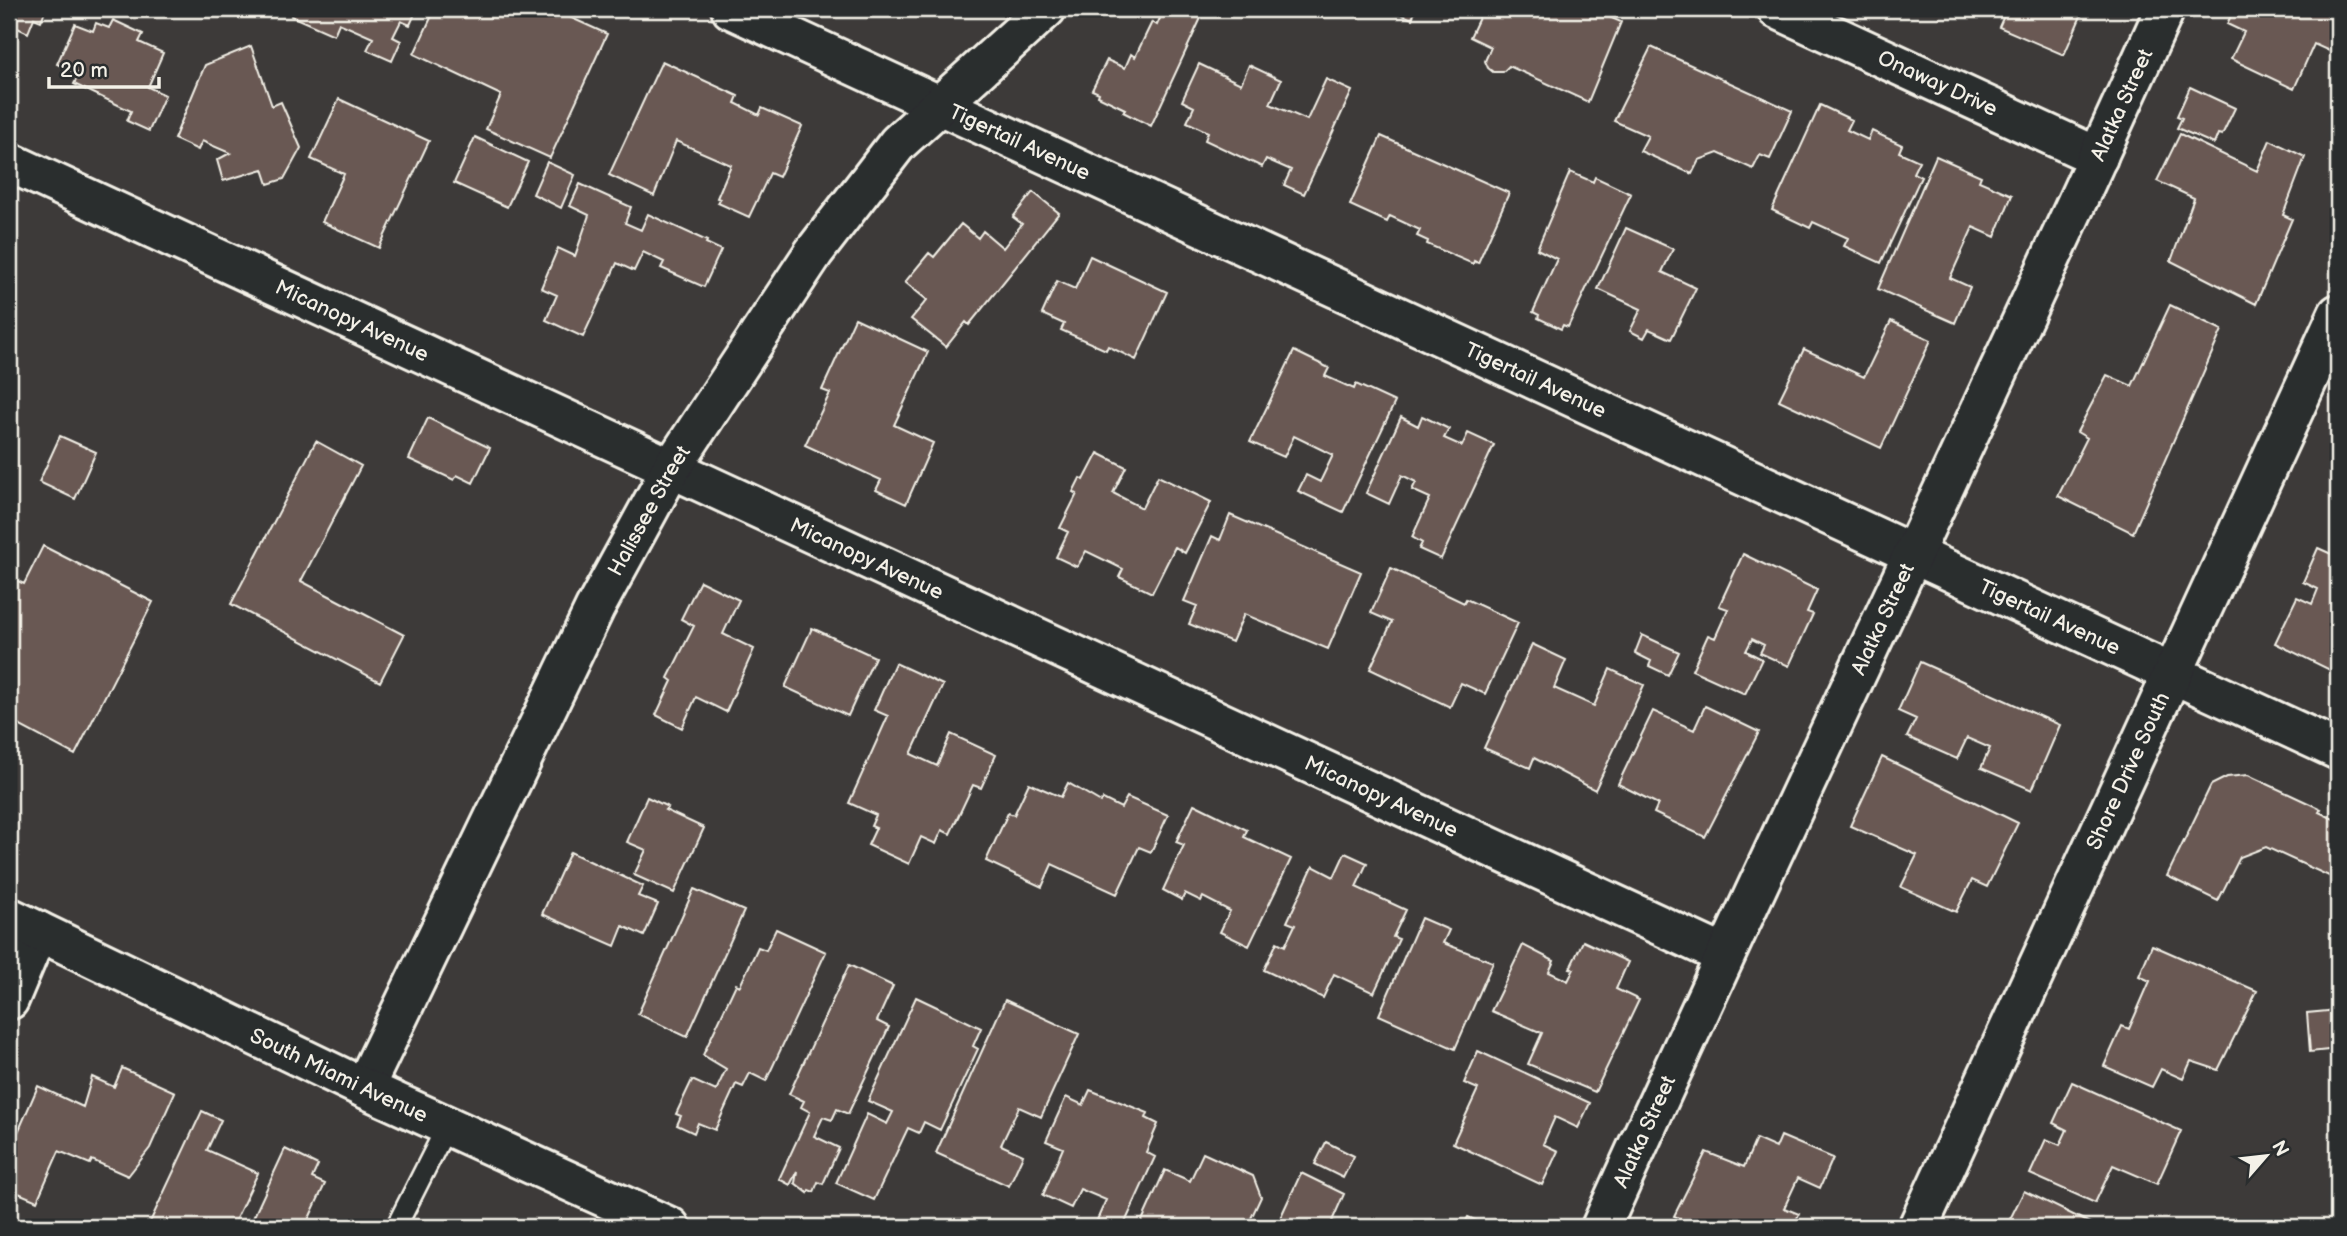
<svg xmlns="http://www.w3.org/2000/svg" width="2347" height="1236" font-family="'Balsamiq Sans',sans-serif">
<style>
.building{fill:#695853;stroke:#f4f1e8;stroke-width:2}
.lines{fill:none;stroke-linecap:round;stroke-linejoin:round}
.lane-casing{stroke:#f4f1e8;stroke-width:24}
.street-casing{stroke:#f4f1e8;stroke-width:44}
.secondary-casing{stroke:#f4f1e8;stroke-width:44}
.lane{stroke:#2a2d2e;stroke-width:19}
.street{stroke:#2a2d2e;stroke-width:38}
.secondary{stroke:#2a2d2e;stroke-width:38}
.labels{text-anchor:middle;stroke-width:6;stroke-linejoin:round;paint-order:stroke}
.street-label{font-size:21px;fill:#f4f1e8;stroke:#2a2d2e}
</style>
<rect width="100%" height="100%" fill="#3d3a39"/>
<filter id="ink" filterUnits="userSpaceOnUse"><feTurbulence type="fractalNoise" baseFrequency=".0143" numOctaves="2"/><feDisplacementMap in="SourceGraphic" scale="14" xChannelSelector="R" yChannelSelector="G"/><feConvolveMatrix kernelMatrix="1 2 1 2 8 2 1 2 1" color-interpolation-filters="sRGB"/></filter>
<g filter="url(#ink)">
<!-- building -->
<path class="building" d="M9 9H46L41 21 34 18 28 33 9 24Z
M294 9H417L410 25 401 21 393 37 401 41 392 61 367 50 373 38 339 23 334 35 291 16Z
M435 9H552L607 34 550 158 486 129 501 95 414 54Z
M1164 9H1179L1201 18 1151 126 1123 112 1125 109 1098 96 1099 93 1092 90 1107 60 1125 68 1131 54 1135 57 1152 22 1157 25Z
M1388 9H1416L1412 19Z
M1483 9H1591L1621 22 1588 102 1509 66 1503 72H1493L1488 68 1485 61 1491 47 1470 37Z
M2007 9H2084L2064 55 1999 27Z
M2234 9H2338V55L2314 44 2294 89 2231 59 2244 32 2227 24Z
M113 20 143 34 139 42 163 53 148 87 165 95 149 131 127 121 131 111 74 84 79 74 57 64 75 24 93 31 96 23 109 28Z
M251 46 272 106 281 102 301 148 284 179 268 184 263 169 223 181 217 160 230 153 202 141 198 150 174 139 205 65Z
M1651 47 1792 111 1770 159 1760 155 1753 169 1718 153 1699 160 1692 174 1640 151 1648 136 1614 121Z
M662 61 738 96 735 103 759 115 762 108 802 126 779 177 770 173 749 217 718 203 720 199 717 198 731 165 676 141 654 196 609 175Z
M1199 64 1241 84 1249 65 1281 80 1270 104 1307 120 1326 79 1352 91 1304 194 1284 185 1291 170 1266 159 1262 167 1205 140 1208 132 1187 122 1194 107 1182 101Z
M2190 87 2235 108 2222 135 2218 134 2214 144 2177 128 2182 118 2177 116Z
M339 99 429 141 379 248 322 222 344 174 311 159Z
M1820 105 1852 120 1847 130 1868 140 1872 131 1902 145 1899 152 1919 161 1913 173 1921 177 1881 263 1844 246 1848 238 1813 222 1810 228 1772 210Z
M2180 134 2257 171 2270 140 2305 157 2283 215 2292 219 2256 304 2171 261 2194 198 2157 181Z
M1381 136 1509 193 1478 263 1474 261 1473 264 1427 244 1428 241 1417 236 1420 230 1390 216 1387 222 1350 205Z
M475 137 528 162 507 207 454 183Z
M1936 156 1981 176 1979 181 2012 195 1995 237 1973 227 1950 278 1970 287 1955 323 1878 289Z
M547 162 575 175 561 208 533 194Z
M1570 172 1593 182 1595 177 1631 194 1568 327 1563 325 1561 329 1538 318 1539 315 1533 312 1557 259 1537 249Z
M580 184 631 207 625 223 641 230 648 214 707 241 706 243 721 250 704 287 661 268 664 262 643 252 634 271 617 263 583 337 546 320 557 295 541 288 558 248 575 256 589 215 570 206Z
M1033 192 1059 213 969 325 966 322 946 347 911 319 927 300 905 282 929 253 934 257 961 224 978 238 983 231 1003 248 1022 224 1013 217Z
M1626 228 1673 249 1662 272 1696 288 1671 339 1649 329 1644 338 1630 331 1641 309 1598 289Z
M1090 256 1167 292 1136 360 1108 346 1106 350 1061 330 1064 324 1042 314 1057 281 1075 289Z
M2170 305 2222 330 2133 533 2058 496 2087 438 2077 432 2107 375 2132 386Z
M855 318 928 352 894 425 933 443 906 504 876 490 881 480 805 445 830 393 822 390Z
M1891 321 1931 340 1881 448 1779 400 1804 349 1864 377Z
M1294 351 1329 368 1325 376 1354 389 1356 384 1395 402 1343 512 1298 491 1306 475 1320 482 1333 455 1294 436 1284 457 1250 442Z
M1422 416 1449 429 1444 438 1462 446 1468 433 1494 445 1441 559 1419 549 1422 543 1412 537 1430 498 1412 490 1416 482 1402 475 1389 504 1366 493 1401 417 1418 426Z
M428 418 490 448 473 483 457 475 454 480 409 459Z
M60 436 96 452 75 499 39 482Z
M316 441 361 466 301 581 404 635 380 682 231 604Z
M1098 453 1126 467 1113 493 1142 508 1158 476 1211 502 1185 553 1175 547 1152 593 1119 577 1123 569 1086 551 1077 567 1056 557 1068 532 1060 528 1077 494 1073 492 1080 478 1084 480Z
M1230 515 1361 572 1328 649 1244 614 1232 642 1189 624 1197 606 1184 601 1212 536 1220 540Z
M43 546 153 602 75 755 9 720V577L24 584Z
M2318 548 2338 557V674L2275 643 2297 597 2312 604 2318 589 2303 582Z
M1743 554 1817 590 1807 612 1813 614 1789 666 1760 653 1764 645 1752 639 1746 651 1762 659 1745 694 1692 670 1708 635 1715 638 1728 609 1719 606Z
M1391 568 1464 603 1466 599 1518 623 1485 694 1461 683 1450 707 1370 669 1392 622 1371 613Z
M700 581 739 600 723 634 754 649 726 712 696 697 682 728 656 715 672 681 668 678 694 626 681 619Z
M812 628 875 657 848 716 785 687Z
M1642 635 1679 652 1668 675 1649 666 1651 661 1635 653Z
M1532 644 1566 660 1554 688 1594 706 1610 669 1644 685 1595 790 1534 758 1530 768 1484 748Z
M1920 662 2060 725 2032 790 1981 768 1990 748 1967 738 1957 759 1907 737 1916 719 1898 711Z
M895 663 943 685 911 754 937 766 951 734 996 755 981 788 973 785 950 834 942 830 936 844 921 837 909 864 868 845 876 828 871 826 876 815 849 803 888 716 874 710Z
M1705 706 1759 732 1705 837 1654 813 1658 804 1618 784 1653 711 1694 730Z
M1882 757 2018 823 1987 887 1972 880 1956 912 1901 887 1917 855 1850 826Z
M2248 775 2321 809 2319 812 2338 821V861L2331 877 2266 847 2240 857 2218 901 2167 876 2211 785 2227 777Z
M1029 783 1061 797 1068 783 1101 802 1103 799 1121 808 1127 797 1168 815 1151 852 1139 847 1117 894 1052 864 1042 887 986 861 1008 813 1014 815Z
M647 797 668 807 665 810 704 828 674 893 634 875 646 850 627 842Z
M1194 804 1247 830 1244 837 1291 859 1249 946 1220 932 1230 911 1203 897 1201 901 1185 893 1182 900 1163 890 1184 845 1176 842Z
M570 852 643 886 638 896 658 904 644 936 623 926 615 946 542 914Z
M1345 853 1367 863 1356 887 1406 910 1393 937 1399 939 1374 993 1334 974 1323 998 1264 970 1277 942 1285 946 1295 925 1287 922 1313 866 1334 877Z
M694 889 744 911 687 1037 638 1014Z
M1421 918 1449 930 1443 943 1493 962 1455 1049 1379 1015Z
M776 929 826 952 766 1081 750 1073 743 1087 736 1084 715 1130 698 1123 694 1133 677 1125 681 1116 676 1114 692 1080 716 1091 726 1069 703 1055 736 984 740 986 758 947 766 950Z
M1583 941 1628 962 1616 989 1639 1000 1595 1092 1528 1064 1542 1033 1491 1011 1523 945 1554 961 1549 972 1568 981 1574 969 1570 968Z
M2152 945 2257 991 2218 1070 2191 1061 2183 1079 2161 1069 2152 1087 2104 1066 2122 1026 2129 1029 2150 981 2139 976Z
M849 965 893 986 877 1021 889 1027 848 1114 837 1109 832 1120 823 1117 814 1136 839 1148 823 1184 818 1182 814 1192 809 1190 808 1193 795 1183 797 1171 790 1185 779 1179 810 1112 801 1107 804 1101 789 1094Z
M916 997 981 1028 973 1046 978 1049 940 1130 924 1122 919 1133 908 1128 874 1200 836 1183 867 1114 887 1124 893 1112 868 1101Z
M1005 1000 1079 1034 1041 1117 1019 1107 1001 1145 1023 1155 1009 1186 936 1153Z
M2338 1010V1049L2310 1052 2307 1013Z
M1478 1051 1590 1103 1578 1128 1555 1117 1543 1144 1558 1151 1542 1185 1453 1143 1478 1089 1464 1083Z
M122 1068 175 1092 150 1148 128 1176 92 1160 90 1164 59 1151 37 1201 9 1189V1153L38 1086 83 1107 92 1077 114 1087Z
M2072 1082 2181 1131 2157 1184 2113 1165 2095 1203 2030 1174 2046 1139 2060 1145 2067 1130 2053 1123Z
M1090 1090 1148 1113 1146 1118 1158 1124 1146 1152 1155 1157 1123 1227H1113L1097 1220 1106 1200 1080 1189 1071 1208 1043 1195 1063 1148 1046 1141 1066 1097 1083 1105Z
M202 1111 221 1120 207 1150 258 1173 232 1227H160L150 1222Z
M1781 1136 1833 1158 1820 1188 1798 1178 1784 1208 1799 1214 1793 1227H1698L1674 1216 1706 1152 1744 1167 1756 1139 1776 1148Z
M1326 1142 1354 1156 1343 1178 1315 1164Z
M285 1149 318 1165 312 1178 325 1184 305 1227H249Z
M1203 1153 1253 1176 1261 1197 1247 1227H1150L1141 1223 1165 1170 1190 1181Z
M1301 1173 1344 1194 1332 1221 1344 1227H1276Z
M2024 1191 2098 1227H2011L2007 1225Z
M1468 1217 1490 1227H1463Z"/>
<g class="lines">
<defs>
<path id="lane" d="M396 1227 447 1126"/>
<g id="street">
<path id="s1" d="M731 9 2338 750"/>
<path id="s2" d="M1777 9 2098 157"/>
<path id="s3" d="M9 162 1724 955"/>
<path d="M9 1000 38 931"/>
<path id="s4" d="M364 1088 595 608 672 467 814 252 898 143 1046 9"/>
<path id="s5" d="M1601 1227C1785 819 1981 417 2165 9"/>
<path id="s6" d="M1918 1227 2338 314"/>
</g>
<g id="secondary">
<path id="s7" d="M9 917 364 1088 670 1227"/>
</g>
</defs>
<!-- lane casing -->
<use href="#lane" class="lane-casing"/>
<!-- street casing -->
<use href="#street" class="street-casing"/>
<!-- secondary casing -->
<use href="#secondary" class="secondary-casing"/>
<!-- lane -->
<use href="#lane" class="lane"/>
<!-- street -->
<use href="#street" class="street"/>
<!-- secondary -->
<use href="#secondary" class="secondary"/>
</g>
</g>
<g class="labels">
<!-- street labels -->
<g class="street-label">
<text dy="7" stroke="none"><textPath href="#s2" startOffset="177">Onaway Drive</textPath></text>
<text dy="7" stroke="none"><textPath href="#s5" startOffset="1237">Alatka Street</textPath></text>
<text dy="7" stroke="none"><textPath href="#s1" startOffset="318">Tigertail Avenue</textPath></text>
<text dy="7" stroke="none"><textPath href="#s3" startOffset="378">Micanopy Avenue</textPath></text>
<text dy="7" stroke="none"><textPath href="#s1" startOffset="886">Tigertail Avenue</textPath></text>
<text dy="7" stroke="none"><textPath href="#s4" startOffset="644">Halissee Street</textPath></text>
<text dy="7" stroke="none"><textPath href="#s3" startOffset="945">Micanopy Avenue</textPath></text>
<text dy="7" stroke="none"><textPath href="#s1" startOffset="1452">Tigertail Avenue</textPath></text>
<text dy="7" stroke="none"><textPath href="#s5" startOffset="670">Alatka Street</textPath></text>
<text dy="7" stroke="none"><textPath href="#s6" startOffset="502">Shore Drive South</textPath></text>
<text dy="7" stroke="none"><textPath href="#s3" startOffset="1512">Micanopy Avenue</textPath></text>
<text dy="7" stroke="none"><textPath href="#s7" startOffset="366">South Miami Avenue</textPath></text>
<text dy="7" stroke="none"><textPath href="#s5" startOffset="105">Alatka Street</textPath></text>
</g>
</g>
<!-- margin -->
<rect width="2347" height="1236" fill="none" stroke="#2a2d2e" stroke-width="35"/>
<rect x="18" y="18" width="2312" height="1201" fill="none" stroke="#f4f1e8" stroke-width="2.5" filter="url(#ink)"/>
<!-- north arrow -->
<g transform="translate(2266 1156) rotate(62)" stroke="#2a2d2e" stroke-width="5" paint-order="stroke">
<path d="M0-5L12 26L0 18L-12 26Z" fill="#f4f1e8"/>
<text y="-10" font-size="19" font-weight="bold" text-anchor="middle" fill="#f4f1e8">N</text>
</g>
<!-- scale -->
<path d="M49 77v10h110v-10" fill="none" stroke="#f4f1e8" stroke-width="3.5"/>
<text x="60" y="77" font-size="21" fill="#f4f1e8" stroke="#2a2d2e" stroke-width="5" paint-order="stroke">20 m</text>
</svg>
